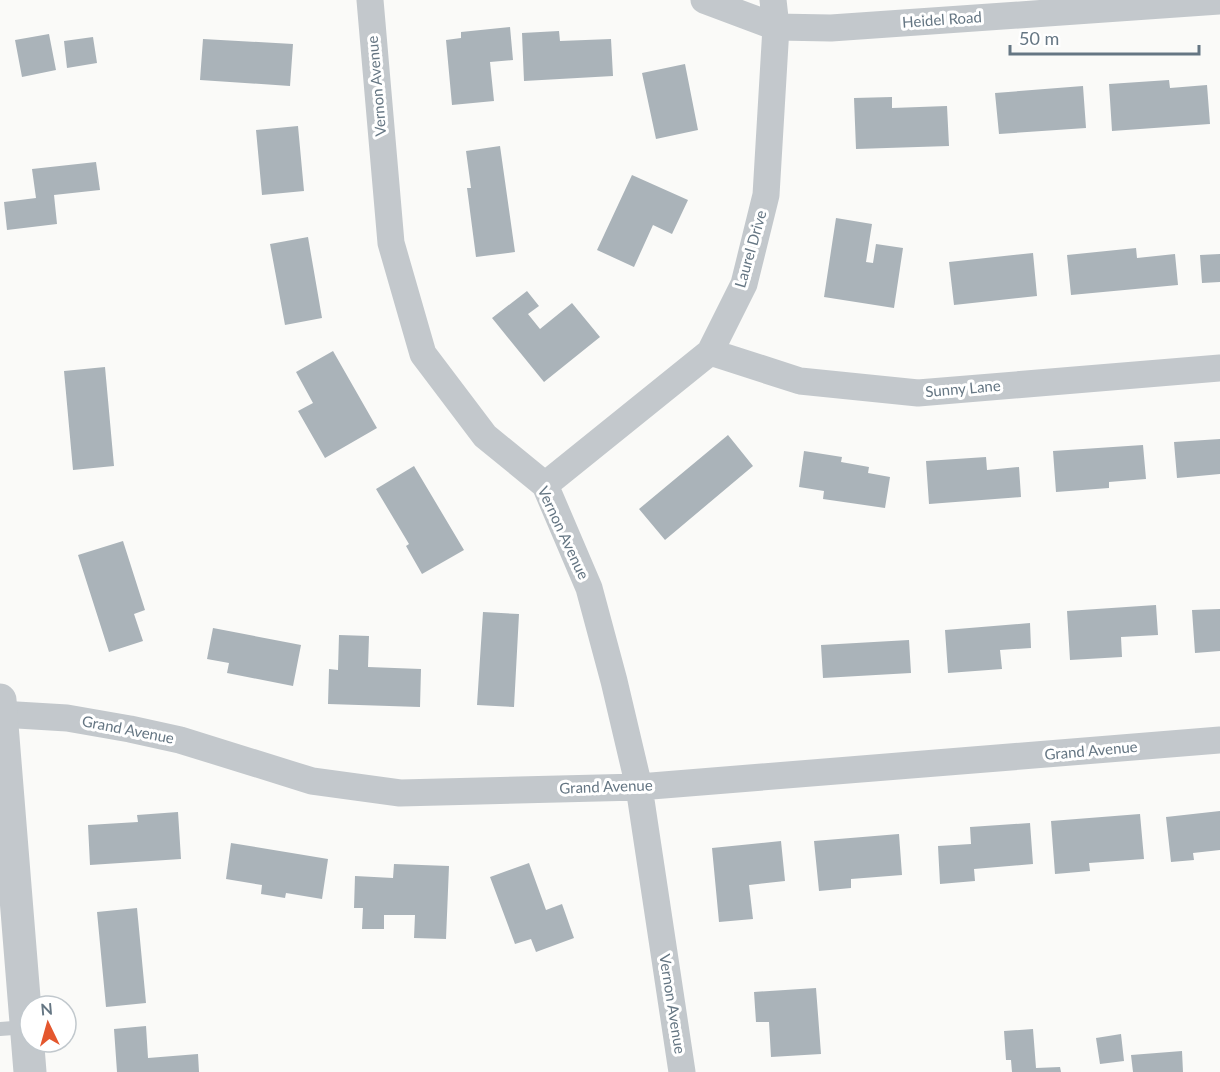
<svg xmlns="http://www.w3.org/2000/svg" width="1220" height="1072" font-family="Lato,sans-serif">
<style>
.building{fill:#aab3b9}
.lines{fill:none;stroke-linecap:round;stroke-linejoin:round}
.service{stroke:#c3c8cc;stroke-width:14}
.minor{stroke:#c3c8cc;stroke-width:27}
.tertiary{stroke:#c3c8cc;stroke-width:33}
.labels{text-anchor:middle;stroke-width:6;stroke-linejoin:round;paint-order:stroke}
.street-label{font-size:15px;fill:#657683;stroke:#fff}
</style>
<rect width="100%" height="100%" fill="#fafaf8"/>
<!-- building -->
<path class="building" d="M510 27 513 60 490 62 494 101 452 105 446 40 461 38V32Z
M559 31 560 41 611 39 613 76 524 81 522 33Z
M49 34 56 70 22 77 15 40Z
M93 37 97 63 67 68 64 41Z
M203 39 293 44 290 86 200 80Z
M685 64 698 130 656 139 642 73Z
M1169 80 1170 88 1207 85 1210 124 1112 131 1109 84Z
M1083 86 1086 128 999 134 995 93Z
M892 97V108L947 106 949 146 856 149 854 98Z
M298 126 304 191 262 195 256 130Z
M500 146 515 252 476 257 467 188H471L466 151Z
M96 162 100 190 54 195 57 224 7 230 4 202 36 198 32 169Z
M632 175 688 200 672 234 653 225 634 267 597 250Z
M836 218 872 224 866 262 873 263 876 244 903 248 894 308 824 297Z
M308 237 322 318 285 325 270 244Z
M1136 248 1137 258 1175 254 1178 285 1071 295 1067 255Z
M1033 253 1037 296 954 305 949 262Z
M1220 254V282L1202 283 1200 255Z
M527 291 539 306 528 314 540 329 572 303 600 337 544 382 492 318Z
M333 351 377 428 325 458 298 411 313 403 296 372Z
M105 367 114 466 73 470 64 371Z
M728 435 753 466 665 540 639 509Z
M1220 439V474L1177 478 1174 442Z
M1143 445 1146 479 1109 482V488L1056 492 1053 451Z
M804 451 842 457 841 462 869 467 868 473 890 477 885 508 823 499 824 491 799 487Z
M986 457 987 470 1019 467 1021 497 929 504 926 461Z
M414 466 464 550 422 574 406 546 409 544 376 489Z
M123 541 145 610 134 614 143 641 109 652 78 555Z
M1156 605 1158 635 1121 637 1122 657 1070 660 1067 611Z
M1220 609V651L1195 653 1192 610Z
M483 612 519 614 514 707 477 705Z
M1030 623 1031 648 1000 650 1002 669 948 673 945 630Z
M213 628 301 645 293 686 227 673 229 663 207 659Z
M339 635 369 636 368 667 421 669 420 707 328 704 329 669 338 670Z
M909 640 911 673 823 678 821 645Z
M1220 811V850L1193 853 1194 860 1171 862 1166 817Z
M178 812 181 859 90 865 88 825 138 822 137 815Z
M1140 814 1144 859 1089 863 1090 871 1055 874 1051 821Z
M1030 823 1033 864 974 869 975 881 940 884 938 846 971 844 970 827Z
M899 834 902 875 851 879V888L819 891 814 841Z
M781 841 785 881 749 885 753 919 719 922 712 848Z
M231 843 328 859 322 899 286 893 285 898 261 894 262 885 226 879Z
M529 863 546 910 562 904 574 938 536 952 531 939 515 944 490 877Z
M394 864 449 866 446 939 414 938 415 915H384V929H362L363 908H354L355 876 393 878Z
M137 908 146 1003 106 1007 97 912Z
M816 988 821 1054 771 1057 769 1022H756L754 992Z
M146 1026 148 1058 198 1054 199 1072H117L114 1029Z
M1033 1029 1036 1068 1060 1067 1061 1072H1012L1011 1060H1006L1004 1031Z
M1121 1034 1124 1061 1100 1064 1096 1038Z
M1182 1051 1183 1072H1133L1131 1055Z"/>
<g class="lines">
<!-- service -->
<path class="service" d="M0 1029 27 1027"/>
<!-- minor -->
<path class="minor" d="M370 0 391 243 423 354 485 436 545 485 589 588 614 681 639 787 682 1072
M704 0 776 27 831 28 1220 1
M710 352 800 381 918 393 1220 368
M545 485 710 352 744 284 766 195 776 27 773 0
M0 714 67 718 130 729 180 740 312 781 400 793 639 787 1220 740"/>
<!-- tertiary -->
<path class="tertiary" d="M0 700 30 1072"/>
</g>
<g class="labels">
<!-- street labels -->
<g class="street-label">
<text transform="translate(942 20) rotate(-4)" y="5">Heidel Road</text>
<text transform="translate(377 86) rotate(-95)" y="5">Vernon Avenue</text>
<text transform="translate(751 249) rotate(-74)" y="5">Laurel Drive</text>
<text transform="translate(963 389) rotate(-5)" y="5">Sunny Lane</text>
<text transform="translate(563 533) rotate(65)" y="5">Vernon Avenue</text>
<text transform="translate(128 730) rotate(11)" y="5">Grand Avenue</text>
<text transform="translate(1091 751) rotate(-5)" y="5">Grand Avenue</text>
<text transform="translate(606 787) rotate(-2)" y="5">Grand Avenue</text>
<text transform="translate(672 1004) rotate(81)" y="5">Vernon Avenue</text>
</g>
</g>
<!-- north arrow -->
<g transform="translate(48 1024) rotate(355)"><circle r="28" fill="#ffffff" stroke="#c1c8cd" stroke-width="1.5"/>
<path d="M0-4.5L10 22L0 15L-10 22Z" fill="#e4572e"/>
<text y="-9" font-size="16" font-weight="bold" text-anchor="middle" fill="#657683">N</text>
</g>
<!-- scale -->
<path d="M1010 45v9h189v-9" fill="none" stroke="#657683" stroke-width="3"/>
<text x="1019" y="45" font-size="18" fill="#657683" stroke="#ffffff" stroke-width="4.5" paint-order="stroke">50 m</text>
</svg>
